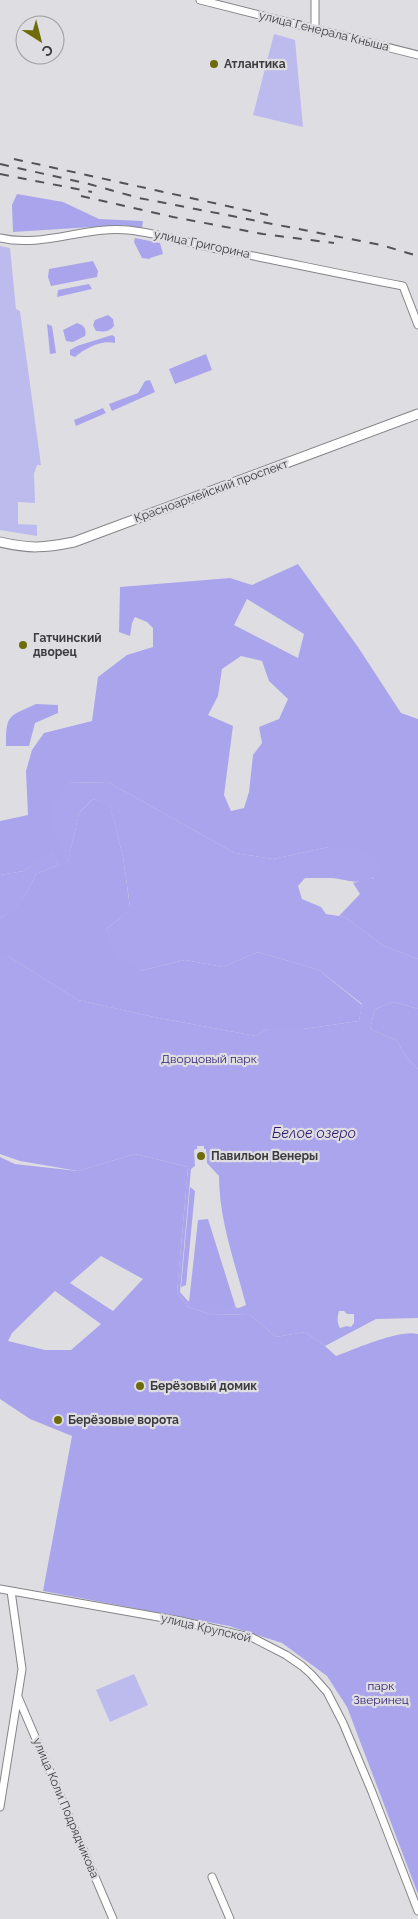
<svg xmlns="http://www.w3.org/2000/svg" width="418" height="1919" font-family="Raleway,sans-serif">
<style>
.green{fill:#bdbaed}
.forest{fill:#aaa4ec;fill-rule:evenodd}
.water{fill:#aaa5ec;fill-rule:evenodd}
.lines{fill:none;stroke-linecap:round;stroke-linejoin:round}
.stream{stroke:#aaa5ec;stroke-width:2}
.minor-casing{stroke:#848489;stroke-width:9}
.major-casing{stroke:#848489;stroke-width:11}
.minor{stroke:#fff;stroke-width:7}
.major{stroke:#fff;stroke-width:9}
.rail{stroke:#535355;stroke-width:2;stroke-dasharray:9 9;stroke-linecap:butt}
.poi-dot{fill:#6e6c0a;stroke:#dedee2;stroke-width:2}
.labels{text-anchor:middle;stroke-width:4.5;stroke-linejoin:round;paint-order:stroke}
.street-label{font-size:12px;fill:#3c3c3e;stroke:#dedee2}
.poi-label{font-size:12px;font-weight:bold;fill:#3c3c3e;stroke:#dedee2;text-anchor:start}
.park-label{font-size:12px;fill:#311e6f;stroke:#dedee2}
.water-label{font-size:14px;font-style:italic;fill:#2c1668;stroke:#dedee2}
</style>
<rect width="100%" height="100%" fill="#dedee2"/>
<!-- green -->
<path class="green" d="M274 34 295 40 303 127 253 115Z
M0 246 10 248 16 309 20 311 41 465H37L34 474 35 503 18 502V524L37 525V536L0 530Z
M134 1674 148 1705 110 1722 96 1690Z"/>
<!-- forest -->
<path class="forest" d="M17 194 63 202 99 219 143 221 142 228 123 225 13 232 12 205Z
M135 238 160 243 163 254 150 258V259L142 258 134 242Z
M93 261 98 271 97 277 51 286 48 277 49 269Z
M89 284 92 289 57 297 58 290Z
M108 315 113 319 114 326C109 332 104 332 96 331L93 325 95 320Z
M77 323C84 325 87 329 85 336L73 342 66 341 63 330Z
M47 324 52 326 56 353 50 354Z
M112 335 115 337V343C101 340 86 348 75 357L70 355V350L77 346Z
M206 354 212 370 175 384 169 369Z
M150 380 155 392 112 411 109 404 138 393 145 381Z
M103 408 106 413 76 426 74 420Z
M298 564 358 647 401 713 418 719V959L384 946 345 917 339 916 360 894 353 883 374 878 329 847 273 859 235 853 108 782 67 783 68 862 79 813 93 799 110 805 123 857 130 907 119 919 106 929 140 971 185 960 223 967 258 952 319 970 362 1005 359 1021 303 1029H267L256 1036 154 1017 78 1000 8 956H0V918C20 910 27 892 36 874L59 865 51 851 24 871 0 875V821L28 815 26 771 32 750 44 733 92 721 98 677 127 655 153 647V628L147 622 135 617 132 623 130 636 119 632 120 587 230 578 252 585ZM247 599 304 634 298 658 234 625ZM241 656 262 661 269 681 288 699 279 719 259 727 262 743 253 755 249 792 244 808 231 811 224 795 233 726 208 715 218 696 222 669Z
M36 704 58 705V713L35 723 29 746H6C6 714 8 717 36 704Z
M394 1002 418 1009V1069L407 1058 396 1040 370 1029 375 1009Z
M135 1154 188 1167 177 1293 188 1307 212 1315 249 1314 276 1337 305 1332 325 1346 336 1356C355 1349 400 1329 418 1334V1894L347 1707 327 1676 282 1643 229 1626 43 1591 72 1436 30 1419 0 1399V1157L15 1164 78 1171ZM101 1256 143 1279 113 1311 70 1283ZM55 1291 101 1324 71 1350H45L8 1341 12 1333Z
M190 1187 195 1191 186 1285 181 1287Z
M208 1219 236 1308 189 1302 198 1220Z"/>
<!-- water -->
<path class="water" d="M108 782 235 853 273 859 329 847 360 848 380 862V872C363 889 349 879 330 878 322 878 313 878 305 878L298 886 302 899 321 907 326 914 345 917 384 946 418 959V1009L394 1002 375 1009 370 1029 396 1040 407 1058 418 1069V1318L376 1319 325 1346 305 1332 276 1337 249 1314 212 1315 188 1307 177 1293 188 1167 135 1154 78 1171 20 1161 0 1154V956H8L78 1000 154 1017 256 1036 267 1029H303L359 1021 362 1004 319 970 258 952 223 967 185 960 140 971C120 959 108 954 106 929L119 919 130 906 123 857 110 806 93 799 79 813 68 863C60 849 45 823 52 807 56 799 62 791 67 783ZM197 1146H204V1149H206L207 1163 219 1176C219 1220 235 1263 246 1305L239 1308 188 1301 180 1292 191 1169 195 1166 194 1150 197 1149ZM339 1311H344L347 1314H354V1323L351 1327 347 1326 340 1328C337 1324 337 1317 339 1311Z
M51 850 59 865 36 874C27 892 20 911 0 918V875L24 871Z"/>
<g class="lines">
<!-- stream -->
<path class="stream" d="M59 865 68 863"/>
<defs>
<path id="minor" d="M200 0 418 55
M315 0V30
M0 238C42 248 85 226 128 230 157 233 185 242 213 248 276 260 339 274 403 286L418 325
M0 1589 181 1621 253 1638 286 1655 302 1666 311 1674 327 1692 343 1723 372 1792 418 1911
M18 1697 113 1919
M0 1807 22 1669 11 1591
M212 1877 230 1919"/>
<path id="major" d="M0 542C30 549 44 548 74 542L418 414"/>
</defs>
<!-- minor casing -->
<use href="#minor" class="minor-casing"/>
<!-- major casing -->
<use href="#major" class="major-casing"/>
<!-- minor -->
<use href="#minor" class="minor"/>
<!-- major -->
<use href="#major" class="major"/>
<!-- rail -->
<path class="rail" d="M14 159 268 215
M0 164 89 184 139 198 381 245 418 256
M0 174 92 192
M81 196 173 217 263 234 334 243"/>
</g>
<!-- markers -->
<g class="poi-dot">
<circle cx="214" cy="64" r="5"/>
<circle cx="23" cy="645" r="5"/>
<circle cx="201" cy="1156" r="5"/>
<circle cx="140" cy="1386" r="5"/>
<circle cx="58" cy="1420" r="5"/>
</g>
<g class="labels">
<!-- street labels -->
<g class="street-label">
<text transform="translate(324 31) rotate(14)" y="4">улица Генерала Кныша</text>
<text transform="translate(202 244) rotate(12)" y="4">улица Григорина</text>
<text transform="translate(211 491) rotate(-20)" y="4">Красноармейский проспект</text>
<text transform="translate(206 1628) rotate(13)" y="4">улица Крупской</text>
<text transform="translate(66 1808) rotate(67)" y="4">улица Коли Подрядчикова</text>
</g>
<!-- poi labels -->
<g class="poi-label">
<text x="224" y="68">Атлантика</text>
<text x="33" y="642">Гатчинский<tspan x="33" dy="14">дворец</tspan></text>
<text x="211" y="1160">Павильон Венеры</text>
<text x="150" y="1390">Берёзовый домик</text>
<text x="68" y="1424">Берёзовые ворота</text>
</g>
<!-- park labels -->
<g class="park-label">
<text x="209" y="1063">Дворцовый парк</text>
<text x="381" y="1690">парк<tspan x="381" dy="14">Зверинец</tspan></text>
</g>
<!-- water labels -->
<g class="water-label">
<text x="314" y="1138">Белое озеро</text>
</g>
</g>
<!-- north arrow -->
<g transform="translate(40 40) rotate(144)"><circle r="24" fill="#dedee2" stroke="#9d9da0"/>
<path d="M0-4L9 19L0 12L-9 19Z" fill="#6e6c0a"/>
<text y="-8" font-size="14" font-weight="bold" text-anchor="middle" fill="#3c3c3e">С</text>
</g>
</svg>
